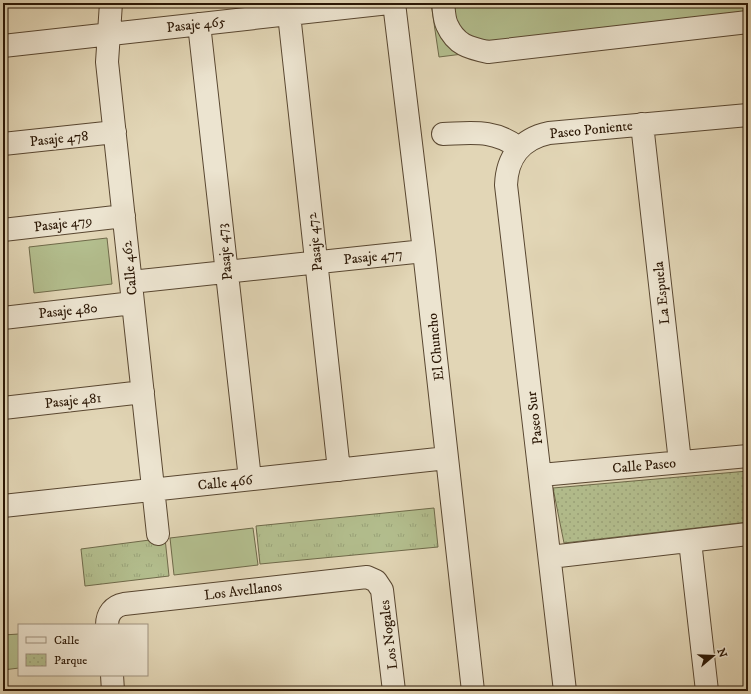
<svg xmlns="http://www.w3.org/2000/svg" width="751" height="694" font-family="'IM FELL DW Pica',serif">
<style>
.grass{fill:url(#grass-tufts);stroke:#6f6a4a}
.park{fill:url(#park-dots);stroke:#6f6a4a}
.pitch{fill:#b3be8e;stroke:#6f6a4a}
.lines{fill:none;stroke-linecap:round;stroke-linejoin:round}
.minor-casing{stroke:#594731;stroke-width:24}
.minor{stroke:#ece4d0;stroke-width:22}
.labels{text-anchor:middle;stroke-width:3;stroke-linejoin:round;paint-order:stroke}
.street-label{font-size:14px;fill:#2b1705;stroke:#ece4d0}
</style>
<defs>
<pattern id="grass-tufts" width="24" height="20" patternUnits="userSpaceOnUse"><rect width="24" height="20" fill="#b3be8e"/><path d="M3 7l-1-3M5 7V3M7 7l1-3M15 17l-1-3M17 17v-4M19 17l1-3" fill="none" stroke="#9aa379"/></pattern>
<pattern id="park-dots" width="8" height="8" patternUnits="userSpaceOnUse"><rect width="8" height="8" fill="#b3be8e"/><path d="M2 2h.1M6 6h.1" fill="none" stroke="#9aa379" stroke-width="1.8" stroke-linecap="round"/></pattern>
</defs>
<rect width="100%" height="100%" fill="#e2d6b6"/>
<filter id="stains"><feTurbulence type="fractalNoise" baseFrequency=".005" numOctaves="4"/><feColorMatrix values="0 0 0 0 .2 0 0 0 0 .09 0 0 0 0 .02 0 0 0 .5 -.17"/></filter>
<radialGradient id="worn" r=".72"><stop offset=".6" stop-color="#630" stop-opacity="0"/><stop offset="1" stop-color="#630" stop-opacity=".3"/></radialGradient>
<!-- grass -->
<path class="grass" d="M434 508 438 547 260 564 256 526Z
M165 538 169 576 85 586 81 549Z"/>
<!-- park -->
<path class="park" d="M748 471V522L564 543 553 488Z"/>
<!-- pitch -->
<path class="pitch" d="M431 3H748V18L439 57Z
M107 238 112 284 34 293 29 247Z
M253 528 258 565 174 575 170 538Z
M19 634V668L3 670V635Z"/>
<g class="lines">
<defs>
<path id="minor" d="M111 3 107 62 158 534
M394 3 424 251 473 691
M443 3C444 10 444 19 447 25 456 45 469 48 488 52L748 22
M289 14 339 470
M199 24 250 479
M3 46 389 3
M642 124 680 462
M443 134C473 133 494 129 519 148
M3 144 115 132
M3 230 124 216
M131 282 424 251
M3 318 133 303
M3 408 143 392
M541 475 748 456
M3 506 447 458
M690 541 707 691
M550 557 748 534
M107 625C107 614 113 606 124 604L367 577 376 581 382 590 394 691
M112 675 113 691
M565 691 506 185C507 157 521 139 549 133L748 115"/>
</defs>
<!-- minor casing -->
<use href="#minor" class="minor-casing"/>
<!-- minor -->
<use href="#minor" class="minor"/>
</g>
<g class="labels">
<!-- street labels -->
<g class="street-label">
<text transform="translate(196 24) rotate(-6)" y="5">Pasaje 465</text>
<text transform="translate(591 129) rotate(-6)" y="5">Paseo Poniente</text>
<text transform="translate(59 138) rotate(-6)" y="5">Pasaje 478</text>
<text transform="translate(63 223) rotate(-7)" y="5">Pasaje 479</text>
<text transform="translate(314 242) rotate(-96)" y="5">Pasaje 472</text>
<text transform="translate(224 252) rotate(-96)" y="5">Pasaje 473</text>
<text transform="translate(373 256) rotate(-6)" y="5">Pasaje 477</text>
<text transform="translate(129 268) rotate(-96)" y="5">Calle 462</text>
<text transform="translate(661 293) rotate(-96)" y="5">La Espuela</text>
<text transform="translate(68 310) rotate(-6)" y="5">Pasaje 480</text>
<text transform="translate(435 347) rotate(-96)" y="5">El Chuncho</text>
<text transform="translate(73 400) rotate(-6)" y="5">Pasaje 481</text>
<text transform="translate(534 418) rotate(-97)" y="5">Paseo Sur</text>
<text transform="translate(644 465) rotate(-5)" y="5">Calle Paseo</text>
<text transform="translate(225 482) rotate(-6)" y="5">Calle 466</text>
<text transform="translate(243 590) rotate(-7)" y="5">Los Avellanos</text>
<text transform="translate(388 635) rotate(-97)" y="5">Los Nogales</text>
</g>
</g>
<!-- margin -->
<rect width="751" height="694" fill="none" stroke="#e2d6b6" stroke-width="16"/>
<rect x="4" y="4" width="743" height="686" fill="none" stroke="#2b1705" stroke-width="2"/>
<rect x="8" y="8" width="735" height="678" fill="none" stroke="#2b1705"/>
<!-- legend -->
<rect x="18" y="624" width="130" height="52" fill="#ece4d0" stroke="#9f927f"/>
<rect x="26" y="637" width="20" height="6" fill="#ece4d0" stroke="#9f927f"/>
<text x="54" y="644" font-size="12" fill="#2b1705">Calle</text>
<rect x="26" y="654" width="20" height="12" fill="url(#park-dots)" stroke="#9f927f"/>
<text x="54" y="664" font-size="12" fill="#2b1705">Parque</text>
<!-- north arrow -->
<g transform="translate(713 656) rotate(71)" stroke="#ece4d0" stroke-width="3" paint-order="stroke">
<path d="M0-3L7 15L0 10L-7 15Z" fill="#2b1705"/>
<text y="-6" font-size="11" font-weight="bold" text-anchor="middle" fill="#2b1705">N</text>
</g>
<rect width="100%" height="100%" filter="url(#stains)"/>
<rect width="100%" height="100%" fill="url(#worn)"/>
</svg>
